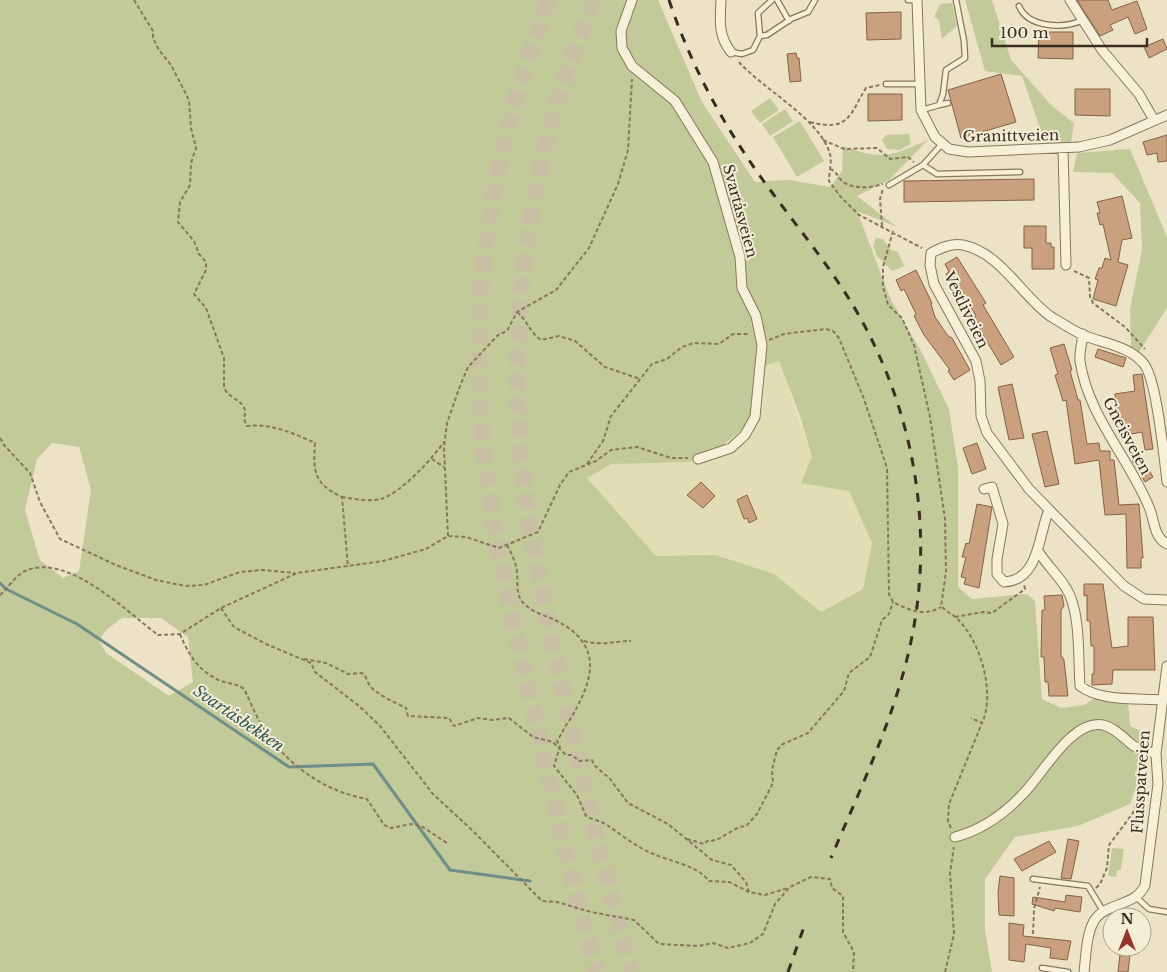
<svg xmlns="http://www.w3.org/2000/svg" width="1167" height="972" font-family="'Libre Baskerville',serif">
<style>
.farmland{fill:#e2ddb4}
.green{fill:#c2ca9a;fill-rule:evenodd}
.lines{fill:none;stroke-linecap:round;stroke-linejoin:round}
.stream{stroke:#6e8e88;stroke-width:3}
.building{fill:#c9a17e;stroke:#856143}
.highway-tunnel{stroke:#c8bfa5;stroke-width:16;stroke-dasharray:16 8;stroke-linecap:butt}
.lane-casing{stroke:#87765c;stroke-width:7}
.street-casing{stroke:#87765c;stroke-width:11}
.path{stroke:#87765c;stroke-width:2;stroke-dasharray:4 2.5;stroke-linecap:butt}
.lane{stroke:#f7f0d9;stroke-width:4.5}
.street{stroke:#f7f0d9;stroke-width:9}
.rail{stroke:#382d20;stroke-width:3;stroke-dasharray:9 9;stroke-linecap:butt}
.labels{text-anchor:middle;stroke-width:4;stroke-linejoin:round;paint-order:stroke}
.street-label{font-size:15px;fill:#382d20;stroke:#f4edd5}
.water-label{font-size:16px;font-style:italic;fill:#305757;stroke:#f4edd5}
</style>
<rect width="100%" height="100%" fill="#ece3c6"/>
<!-- farmland -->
<path class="farmland" d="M779 360 812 457 849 491 872 543 863 589 821 612 774 574 717 555 656 556 587 478 612 464 688 460 749 424 766 365Z"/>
<!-- green -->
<path class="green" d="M0 0H658L702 102 755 182 789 180 830 187 842 171 843 146C882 161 892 156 928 140L889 180 857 196 897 227 857 211 891 300 922 353 949 409 958 468V587L972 599 1027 594 1035 601 1042 699 1061 708 1084 705 1095 698 1128 700 1130 726 1151 736 1145 763 1130 804 1078 826 1015 837 985 879V930L992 972H0ZM779 361 800 416 812 457 801 483 849 491 872 543 863 589 821 612 774 574 716 555 656 556 587 478 612 464 689 462 713 453 749 424 766 365ZM52 443 79 447 91 490 79 571 63 578 40 560 25 510 37 459ZM122 618H161L188 637 193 682 169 696 106 653 99 641 106 630Z
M965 0H992L1011 60 1053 107 1074 123 1071 143H1045L1022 76 985 71Z
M952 3 957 26 942 39 939 20 934 17 940 4Z
M770 98 779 110 760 123 751 111Z
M785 109 793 121 770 136 762 124Z
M800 121 824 161 797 177 773 137Z
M909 134 911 144 900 150 887 149 882 140 886 135Z
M1130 149 1167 237V308L1139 352 1131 347 1130 309 1142 250 1140 203 1112 173 1073 172 1077 153Z
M876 238 883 239 891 250 898 252 904 266 892 271 877 256 873 246Z
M1112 848 1124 849 1121 870H1117L1116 877 1108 876Z"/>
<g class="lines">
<!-- stream -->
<path class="stream" d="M0 583 6 589 77 624 289 767 373 764 450 870 530 881"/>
</g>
<!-- building -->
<path class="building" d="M1077 0H1108L1112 10 1137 1 1147 29 1135 34 1128 17 1110 25 1113 30 1100 36Z
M901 12V39L867 40 866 13Z
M1039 32H1073V59L1038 58Z
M1163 39 1167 49 1149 58 1144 47Z
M796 53 797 58H799L801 81 790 82 787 54Z
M1001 74 1016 122 961 138 948 90Z
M1075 89H1110V116L1075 115Z
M868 94H902V120L868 121Z
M1167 135V161L1158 162 1157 153 1147 155 1143 142Z
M1034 179V200L904 202V181Z
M1122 196 1132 238 1122 240 1118 262 1128 265 1116 306 1093 299 1098 280 1095 279 1099 268H1102L1105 258 1111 260 1103 224 1100 225 1097 213H1100L1097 202Z
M1024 226H1046V243H1051V247H1054V269H1032V248H1024Z
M957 257 986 303 983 305 1014 357 1001 365 973 318 976 316 968 302 953 279 950 281 946 274 949 272 945 264Z
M916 270 932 303 931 304 935 317 948 336 952 338 970 370 954 380 948 371 950 370 924 335 914 316 916 314 904 289 901 291 896 280Z
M1064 344 1072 370 1070 371 1078 400H1080L1087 444 1099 443 1100 451H1110V460H1114L1119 505 1139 504 1143 558H1141V568H1127L1126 514 1105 515 1099 460 1075 464 1066 400 1063 401 1055 375 1058 374 1050 348Z
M1098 349 1126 358 1123 367 1095 357Z
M1142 374 1153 449 1145 450 1142 432 1121 436 1115 394 1135 391 1133 375Z
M1012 384 1024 438 1009 440 998 387Z
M1047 431 1059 484 1045 487 1032 434Z
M977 443 986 469 972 474 963 448Z
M1140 455 1153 477 1145 482 1132 460Z
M701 482 715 496 703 508 687 495Z
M747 495 757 519 749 523 747 518 744 519 737 500Z
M977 504 992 507 979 588 964 584 966 578 961 577 966 557H962L966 543 969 544Z
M1084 584H1103L1112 648 1128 646V617H1153L1155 670H1113L1112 684 1092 685V674H1094V646H1091L1090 621H1087V595L1084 596Z
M1062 595 1064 606 1061 610V655L1064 660 1068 696H1049L1048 682H1045L1044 657H1041L1042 610H1045L1044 596Z
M1068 839 1079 841 1071 879 1061 878Z
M1049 841 1056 852 1022 871 1014 859Z
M1000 876 1014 878V916L999 915 998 892Z
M1066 895 1082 897 1080 912 1055 908 1054 911 1032 904 1033 897 1065 902Z
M1009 923 1024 925 1023 936 1071 941 1067 960 1050 958 1051 948 1026 944 1024 962 1009 960Z
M1120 954 1130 955 1128 972H1118Z"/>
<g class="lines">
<!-- highway-tunnel -->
<path class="highway-tunnel" d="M549 0C494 141 468 289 483 440 491 529 512 618 532 705 552 794 572 884 597 972
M594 0C533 145 507 302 521 459 529 540 548 621 565 700 586 791 606 882 632 972"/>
<defs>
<path id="lane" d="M777 0 789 21
M908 0H917
M1019 6C1028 28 1064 29 1083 20
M760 36 767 35 791 19 808 12 815 0
M760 36 758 13 772 0
M731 52 742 54 753 50 760 36
M886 84H918
M939 105 948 103
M922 110 939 105 943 94 946 70 965 58 964 41 956 0
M923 165 937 174 1020 172
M889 185 923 165 941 145
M1033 879 1088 886 1103 911
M1136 897 1149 909 1167 912
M1042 968 1068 972"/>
<path id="street" d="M632 0 621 31 622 48 632 66 675 101 713 162 740 257 742 288 756 316 762 345 755 417 745 435 731 448 698 459
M721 0C720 20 718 36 731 52
M917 0 921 110 935 137 949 149 968 152 1079 147 1110 140 1167 115
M1070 0 1102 50 1139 94 1154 120
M1063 149 1066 265
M1083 334C1082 343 1079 353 1080 361 1088 416 1129 458 1149 507 1155 521 1153 536 1167 544
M1167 482C1164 458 1157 380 1144 364 1130 346 1102 343 1083 335 1072 330 1060 322 1050 316 1021 295 1001 253 963 245 951 243 941 248 931 253L930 265 934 284 976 361 980 381 981 416 987 433 1029 489 1124 586 1144 599 1167 600
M984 489 992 487 1003 524 997 559V574L1004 582C1040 580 1038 535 1049 510
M1038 551C1046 564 1058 575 1066 588 1081 611 1078 658 1080 686 1101 702 1138 698 1163 700
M955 837C981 830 1004 814 1022 795 1042 776 1071 719 1103 725 1116 728 1124 739 1134 746 1141 750 1149 751 1156 754
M1084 972C1086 957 1086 935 1094 921 1105 902 1136 907 1145 885L1158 784 1156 754 1167 666"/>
</defs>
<!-- lane casing -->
<use href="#lane" class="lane-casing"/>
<!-- street casing -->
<use href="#street" class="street-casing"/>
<!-- path -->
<path class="path" d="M134 0 153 31V38L159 50 171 65 189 100 191 128 196 148 191 163 190 185 180 202 178 222 194 241 199 254 206 262V270L194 294 206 308 224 358V388C230 401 250 400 244 419L247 426C270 423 293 433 315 443 313 472 314 484 342 497L348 567
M739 62C764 90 820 119 830 154 832 162 829 173 829 181L840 196 859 215 922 248
M810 122C850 132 849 115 866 88L880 85
M823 140 844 149 877 148 890 159 908 157 914 162
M830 169C836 171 837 175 841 180 851 190 870 188 883 184
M882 226 880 199 883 189
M893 231 883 267V287L888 305 902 318 914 345 930 417 945 519 946 572 941 607
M1074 271 1089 278 1090 297 1093 303 1125 327 1145 349
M517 312C527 320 530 333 541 340L559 336 575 341 605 367 640 379
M769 340 784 334 826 329 833 331 839 338 864 399 887 468 889 594 893 602C908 610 925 617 941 607
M0 438 4 445 30 473 40 502 60 539 116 565 156 580 185 586 204 585 240 572 262 570 295 573
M432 459 444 467
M587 464 603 441 611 416 652 364 667 359 682 347 694 343 719 344 733 334H750
M342 497C354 499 369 502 381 499 401 493 432 459 444 442
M448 536 444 448 447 423 460 386 468 367 498 335 507 331 517 312 556 290 589 248 618 184 628 150 632 79
M507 545C511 552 514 559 516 566 519 576 515 591 521 600 529 612 545 615 557 621 605 646 593 682 569 721 564 727 562 734 557 741L560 747 554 766 577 795 586 816C593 820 601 821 607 825 622 835 637 848 654 854 671 862 697 865 709 881L729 882 749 892
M0 595C8 588 15 576 25 571 67 552 126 611 158 635L180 634 221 608 297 573 383 561 426 549 448 536 466 537 499 548 538 532 560 485 569 472 596 461 611 450 637 447 671 458H688
M942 607C946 611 950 613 954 616 980 637 996 693 982 723
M221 608 234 627 266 644 311 663 315 672 359 706 380 726 433 794 473 831 542 901 557 902 591 912 634 920 659 944 698 946 713 943 728 948 750 943 763 934 775 904 790 887 811 877 830 879 832 888 843 896V932L854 952 853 972
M955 617 983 612 992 613 1025 589 1024 584
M180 634C188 654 199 672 221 681 229 684 236 683 244 689 251 702 256 718 265 730 288 766 326 792 367 799L384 825 391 828 411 824 421 826 447 843
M584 641C599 646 616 641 631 641
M304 659 326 663 348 674 362 673C367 677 367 682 370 686 376 694 396 703 406 708L408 716 449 718 454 726 478 718 492 720 509 718 533 737 553 742 566 755H572L579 761 592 760 594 765 610 779 628 803 668 824 712 860 731 865 746 882 749 892 765 895 788 888
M951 828 948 822 949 804 982 723 971 718
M687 839 704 844 707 841C722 842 731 827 746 826L757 814 773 783 772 770 777 750 783 744 808 733 844 691 849 673 870 657 882 620 889 614 893 602
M1096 888 1100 884 1107 868 1109 845 1133 813 1147 766
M1033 934 1034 909 1040 887
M945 972 954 934 950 873 954 847"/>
<!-- lane -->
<use href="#lane" class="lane"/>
<!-- street -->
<use href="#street" class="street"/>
<!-- rail -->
<path class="rail" d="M669 0C690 63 721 121 760 176 785 211 813 245 838 282 910 387 938 521 910 646 894 719 860 789 831 858
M788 972 804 927"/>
</g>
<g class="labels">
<!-- street labels -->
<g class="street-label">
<text transform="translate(1011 136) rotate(-1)" y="5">Granittveien</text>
<text transform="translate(740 211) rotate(75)" y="5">Svartåsveien</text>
<text transform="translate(966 310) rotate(64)" y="5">Vestliveien</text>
<text transform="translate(1127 436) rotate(62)" y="5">Gneisveien</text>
<text transform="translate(1141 782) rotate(-86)" y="5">Flusspatveien</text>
</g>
<!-- water labels -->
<g class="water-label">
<text transform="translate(239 718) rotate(34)" y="6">Svartåsbekken</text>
</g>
</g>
<!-- north arrow -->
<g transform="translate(1127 932)"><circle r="24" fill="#f4edd5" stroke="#a9a08d"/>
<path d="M0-4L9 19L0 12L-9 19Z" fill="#93342f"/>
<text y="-8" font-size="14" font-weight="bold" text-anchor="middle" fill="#382d20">N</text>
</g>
<!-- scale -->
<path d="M992 38v8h155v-8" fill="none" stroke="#382d20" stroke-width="2.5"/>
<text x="1000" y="38" font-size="15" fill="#382d20" stroke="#f4edd5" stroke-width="4" paint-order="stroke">100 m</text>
</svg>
